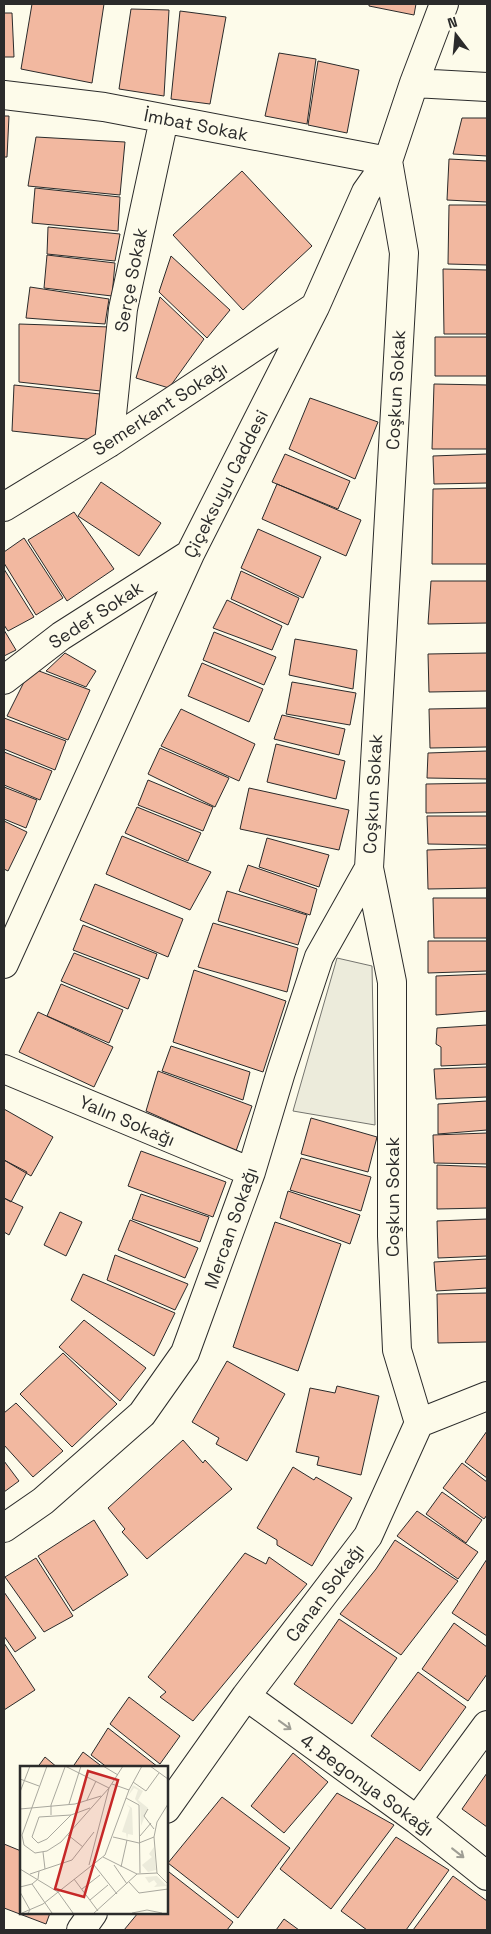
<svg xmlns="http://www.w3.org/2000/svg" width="491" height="1934" font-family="'Space Grotesk',sans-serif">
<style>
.green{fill:#ecebdb;stroke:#74746e}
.building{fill:#f2b8a0;stroke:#2b2b2b}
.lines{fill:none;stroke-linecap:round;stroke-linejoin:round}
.minor-casing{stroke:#2b2b2b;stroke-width:30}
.minor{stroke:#fdfbea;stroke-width:28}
.oneway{stroke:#9e9d94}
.labels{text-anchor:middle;stroke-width:4;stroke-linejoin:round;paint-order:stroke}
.street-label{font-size:18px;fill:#2b2b2b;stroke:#fdfbea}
.inset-road{fill:none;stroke:#a9a89e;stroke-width:1}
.view{fill:#c62828;fill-opacity:0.15;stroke:#c62828;stroke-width:2.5}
.inset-edge{fill:none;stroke:#2b2b2b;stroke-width:2.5}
</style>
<rect width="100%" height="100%" fill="#fdfbea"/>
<!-- green -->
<path class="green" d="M337 958 372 966 375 1125 293 1111Z"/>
<!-- building -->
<path class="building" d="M32 4H104L92 83 21 69Z
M369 4H416L414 15 369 6Z
M131 9 169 10 164 96 119 89Z
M180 11 226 17 210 104 171 99Z
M4 13H12L14 57H4Z
M279 53 316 59 307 124 265 116Z
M318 61 359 70 347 133 308 125Z
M4 116H9L7 157H4Z
M462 118H487V156L453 154Z
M36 137 125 142 120 195 28 186Z
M449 159 487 161V202L447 200Z
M242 171 312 246 243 310 173 235Z
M35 188 120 197 118 231 32 223Z
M449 205H487V265L448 264Z
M48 227 120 234 115 261 47 254Z
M47 255 115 263 112 296 44 288Z
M171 256 230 310 207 338 159 292Z
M443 269 487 270V334H444Z
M30 287 109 299 105 324 26 318Z
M160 297 204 339 169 388 136 378Z
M19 324 110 327 101 391 19 382Z
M435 337H487V376H435Z
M434 384 487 385V449H432Z
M14 385 100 394 95 440 12 431Z
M310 398 378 422 355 479 289 449Z
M285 454 350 481 338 509 272 482Z
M487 454V483L434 484 433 456Z
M101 482 161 523 139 556 78 516Z
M277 484 361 520 346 556 262 519Z
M487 488V564H432L433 489Z
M74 512 114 569 67 601 28 540Z
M258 529 321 557 303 598 241 568Z
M24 538 63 598 36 615 4 563V552Z
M4 569 34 617 8 631 4 625Z
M241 571 299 598 288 625 231 599Z
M431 581H487V623L428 624Z
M227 600 282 626 272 650 213 628Z
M4 630 16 650 4 656Z
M214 632 276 657 264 685 203 660Z
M295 639 357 650 353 689 289 675Z
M65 653 96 671 86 687 46 671Z
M487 653V691L429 692 428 654Z
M202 663 263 689 249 722 188 696Z
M31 668 90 690 68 740 7 716Z
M292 682 356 693 350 725 286 714Z
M487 708V747L430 748 429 709Z
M181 709 255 744 239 781 161 746Z
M282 715 345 729 339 755 274 739Z
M4 718 66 741 55 770 4 749Z
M276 744 345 761 336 799 267 782Z
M160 748 229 778 215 807 148 774Z
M487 751V779L427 778 428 753Z
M4 752 52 771 40 800 4 785Z
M148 780 213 807 203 831 138 805Z
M487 783V812L426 813V784Z
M4 787 37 800 26 828 4 819Z
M249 788 349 810 339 850 240 829Z
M137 807 201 833 188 861 125 833Z
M427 816H487V845L428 844Z
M4 821 27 832 8 871 4 869Z
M122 836 211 872 190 910 106 874Z
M267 838 329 855 319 887 259 867Z
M487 848V888L428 889 427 850Z
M248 865 317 889 310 915 239 891Z
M95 884 183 919 168 957 80 920Z
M227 891 307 915 298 945 218 921Z
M433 898H487V938H434Z
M213 923 298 948 287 992 198 967Z
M83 925 157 954 148 979 73 950Z
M428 941H487V971L428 973Z
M74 953 140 979 128 1009 61 981Z
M194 970 286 1001 263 1072 173 1042Z
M487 974V1011L436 1015V976Z
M61 984 123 1010 109 1043 47 1016Z
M38 1012 113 1047 94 1087 19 1052Z
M487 1025V1064L441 1066V1047L436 1044 437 1028Z
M171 1046 250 1072 243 1100 162 1071Z
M487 1067V1097L436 1099 434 1069Z
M158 1071 252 1106 236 1151 146 1111Z
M487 1101V1130L438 1134V1104Z
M4 1109 53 1137 31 1176 4 1160Z
M311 1118 377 1137 368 1172 301 1154Z
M487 1133V1164L434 1163 433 1135Z
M141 1151 226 1182 213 1217 128 1186Z
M301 1158 371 1177 361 1211 290 1190Z
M4 1160 27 1172 11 1202 4 1198Z
M437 1165 487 1167V1208L437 1209Z
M288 1191 360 1215 350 1244 280 1218Z
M141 1194 209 1217 200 1242 132 1219Z
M4 1198 23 1207 9 1235 4 1232Z
M60 1212 82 1222 66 1256 44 1245Z
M487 1219V1256L438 1258 437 1221Z
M130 1220 198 1248 185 1278 118 1250Z
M275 1222 341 1244 298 1371 233 1347Z
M115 1255 188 1284 175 1310 107 1280Z
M487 1259V1288L436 1291 434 1262Z
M83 1274 175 1313 154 1356 71 1300Z
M487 1293V1342L438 1343 437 1294Z
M84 1320 146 1368 120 1401 59 1347Z
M63 1353 117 1404 72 1447 20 1394Z
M227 1361 285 1394 247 1461 216 1444 219 1438 192 1422Z
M337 1386 379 1396 361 1475 317 1465 319 1457 296 1452 310 1388 335 1393Z
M16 1403 63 1451 33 1477 4 1445V1413Z
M487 1431V1478L465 1462Z
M183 1440 203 1463 205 1460 232 1489 147 1559 122 1532 125 1529 108 1508Z
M4 1461 19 1481 4 1492Z
M462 1463 487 1482V1515L484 1519 443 1488Z
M293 1467 314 1480 316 1477 352 1498 312 1566 277 1545V1540L257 1528Z
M442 1492 482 1520 466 1543 426 1514Z
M417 1511 478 1552 458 1579 397 1536Z
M94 1520 128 1575 73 1611 38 1556Z
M395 1540 458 1581 401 1655 340 1614 376 1569Z
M245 1553 266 1564 269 1557 307 1584 193 1721 160 1697 166 1692 148 1677Z
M36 1558 73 1616 44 1632 5 1577Z
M487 1559V1636L452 1613Z
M4 1592 36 1638 15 1652 4 1636Z
M339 1619 397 1658 352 1724 294 1684Z
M454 1623 487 1647V1674L468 1701 422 1669Z
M4 1643 35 1690 4 1710Z
M418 1672 466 1707 420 1771 371 1736Z
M129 1697 180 1736 160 1764 110 1724Z
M108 1728 158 1767V1768H108L91 1755Z
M83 1752 104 1768H72Z
M293 1753 328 1782 284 1833 251 1806Z
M45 1757 58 1768H37Z
M487 1773V1827L462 1809Z
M337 1793 394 1825 331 1909 280 1869Z
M222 1797 290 1848 238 1918 168 1863Z
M396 1837 449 1870 406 1930H367L341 1911Z
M4 1844 21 1851V1913H50L46 1924 4 1908Z
M169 1872 233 1922 227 1930H124L138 1913H166V1875Z
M453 1876 487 1901V1930H413Z
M284 1919 299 1930H276Z"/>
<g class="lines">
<defs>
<path id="minor" d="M414 83 487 87
M4 95 104 107 388 161 404 253 369 868 392 982V1236L397 1350 419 1423
M109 443 123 309 164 119
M4 507 109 443 313 308
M4 680 61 636 190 554
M4 964 190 554 315 307 366 192 388 161 414 83 444 4
M4 1069 251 1172
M4 1528 43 1501 142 1414 185 1353 251 1172 281 1072 319 957 369 868
M246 1696 417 1820 487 1876
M166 1809 246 1696 368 1536 419 1423 487 1396
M417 1820 487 1725
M81 1930 93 1913"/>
</defs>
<!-- minor casing -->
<use href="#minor" class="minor-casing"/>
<!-- minor -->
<use href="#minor" class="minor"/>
</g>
<!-- one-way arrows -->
<defs><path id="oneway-shaft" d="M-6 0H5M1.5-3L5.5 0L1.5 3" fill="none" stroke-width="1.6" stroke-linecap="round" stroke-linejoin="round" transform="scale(1.25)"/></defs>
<g class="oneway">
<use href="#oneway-shaft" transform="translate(285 1725) rotate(36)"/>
<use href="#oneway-shaft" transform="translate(458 1853) rotate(38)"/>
</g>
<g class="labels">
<!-- street labels -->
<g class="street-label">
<text transform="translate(196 125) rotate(11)" y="6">İmbat Sokak</text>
<text transform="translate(131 280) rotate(-79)" y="6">Serçe Sokak</text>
<text transform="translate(396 390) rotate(-87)" y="6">Coşkun Sokak</text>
<text transform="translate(160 409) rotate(-33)" y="6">Semerkant Sokağı</text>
<text transform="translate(226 484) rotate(-63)" y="6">Çiçeksuyu Caddesi</text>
<text transform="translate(96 615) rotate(-33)" y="6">Sedef Sokak</text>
<text transform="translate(373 794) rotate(-87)" y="6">Coşkun Sokak</text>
<text transform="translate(127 1121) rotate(23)" y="6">Yalın Sokağı</text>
<text transform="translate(393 1197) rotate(-90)" y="6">Coşkun Sokak</text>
<text transform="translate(231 1228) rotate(-71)" y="6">Mercan Sokağı</text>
<text transform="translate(325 1593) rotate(-53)" y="6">Canan Sokağı</text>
<text transform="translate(367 1785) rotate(36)" y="6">4. Begonya Sokağı</text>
</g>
</g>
<!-- overview -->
<g transform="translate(20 1766)">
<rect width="148" height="148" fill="#fdfbea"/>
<path d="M113 19 123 25 118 34 128 42 121 60 120 39 115 33 118 24 114 22 108 30ZM106 38 112 42 113 69 108 68 107 73 106 67 102 66 110 42ZM134 81 136 104 128 106 122 99 132 91 129 88ZM137 110 147 120 134 121 137 118 134 114 129 117 125 111Z" fill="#ecebdb"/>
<path class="inset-road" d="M27 0 2 69 4 79 15 87 27 85 41 76 89 22 103 0M45 0 89 22 69 99M83 0 98 9M130 0 148 13M0 13 19 20M113 16 126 25 139 7M92 18 109 24M0 26 10 0M106 32 119 39 120 107M67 34 76 15M49 38 61 0M148 38 137 56 134 71 137 107 148 118M0 43 55 38 81 30M128 43 124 50 134 63M31 49V39L45 1M51 49 27 73 18 77 12 71 19 51 51 49 70 42M48 69 63 81M120 70 131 57M93 71 119 77 134 71M23 86 25 103M83 91 117 108 137 107M74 99 97 128M94 99 107 118M101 101 107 74M0 103 38 126 53 147M10 108 52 94 74 66M54 113 78 145M109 116 119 127 148 123M12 118 32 147M0 121 12 118 18 113 19 105M62 123 80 109M0 126 10 144 8 147M70 134 88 119M2 147 23 138 85 89 109 24 122 0M74 147 117 108M112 147 127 144 142 147"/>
<path class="view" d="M68 5 98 14 64 131 35 123Z"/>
<rect width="148" height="148" class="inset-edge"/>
</g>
<!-- border -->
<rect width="491" height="1934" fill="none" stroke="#2b2b2b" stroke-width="10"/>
<!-- north arrow -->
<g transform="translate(456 35) rotate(344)" stroke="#fdfbea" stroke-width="4" paint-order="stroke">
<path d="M0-4L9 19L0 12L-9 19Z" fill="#2b2b2b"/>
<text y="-8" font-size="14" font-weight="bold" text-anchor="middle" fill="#2b2b2b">N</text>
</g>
</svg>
